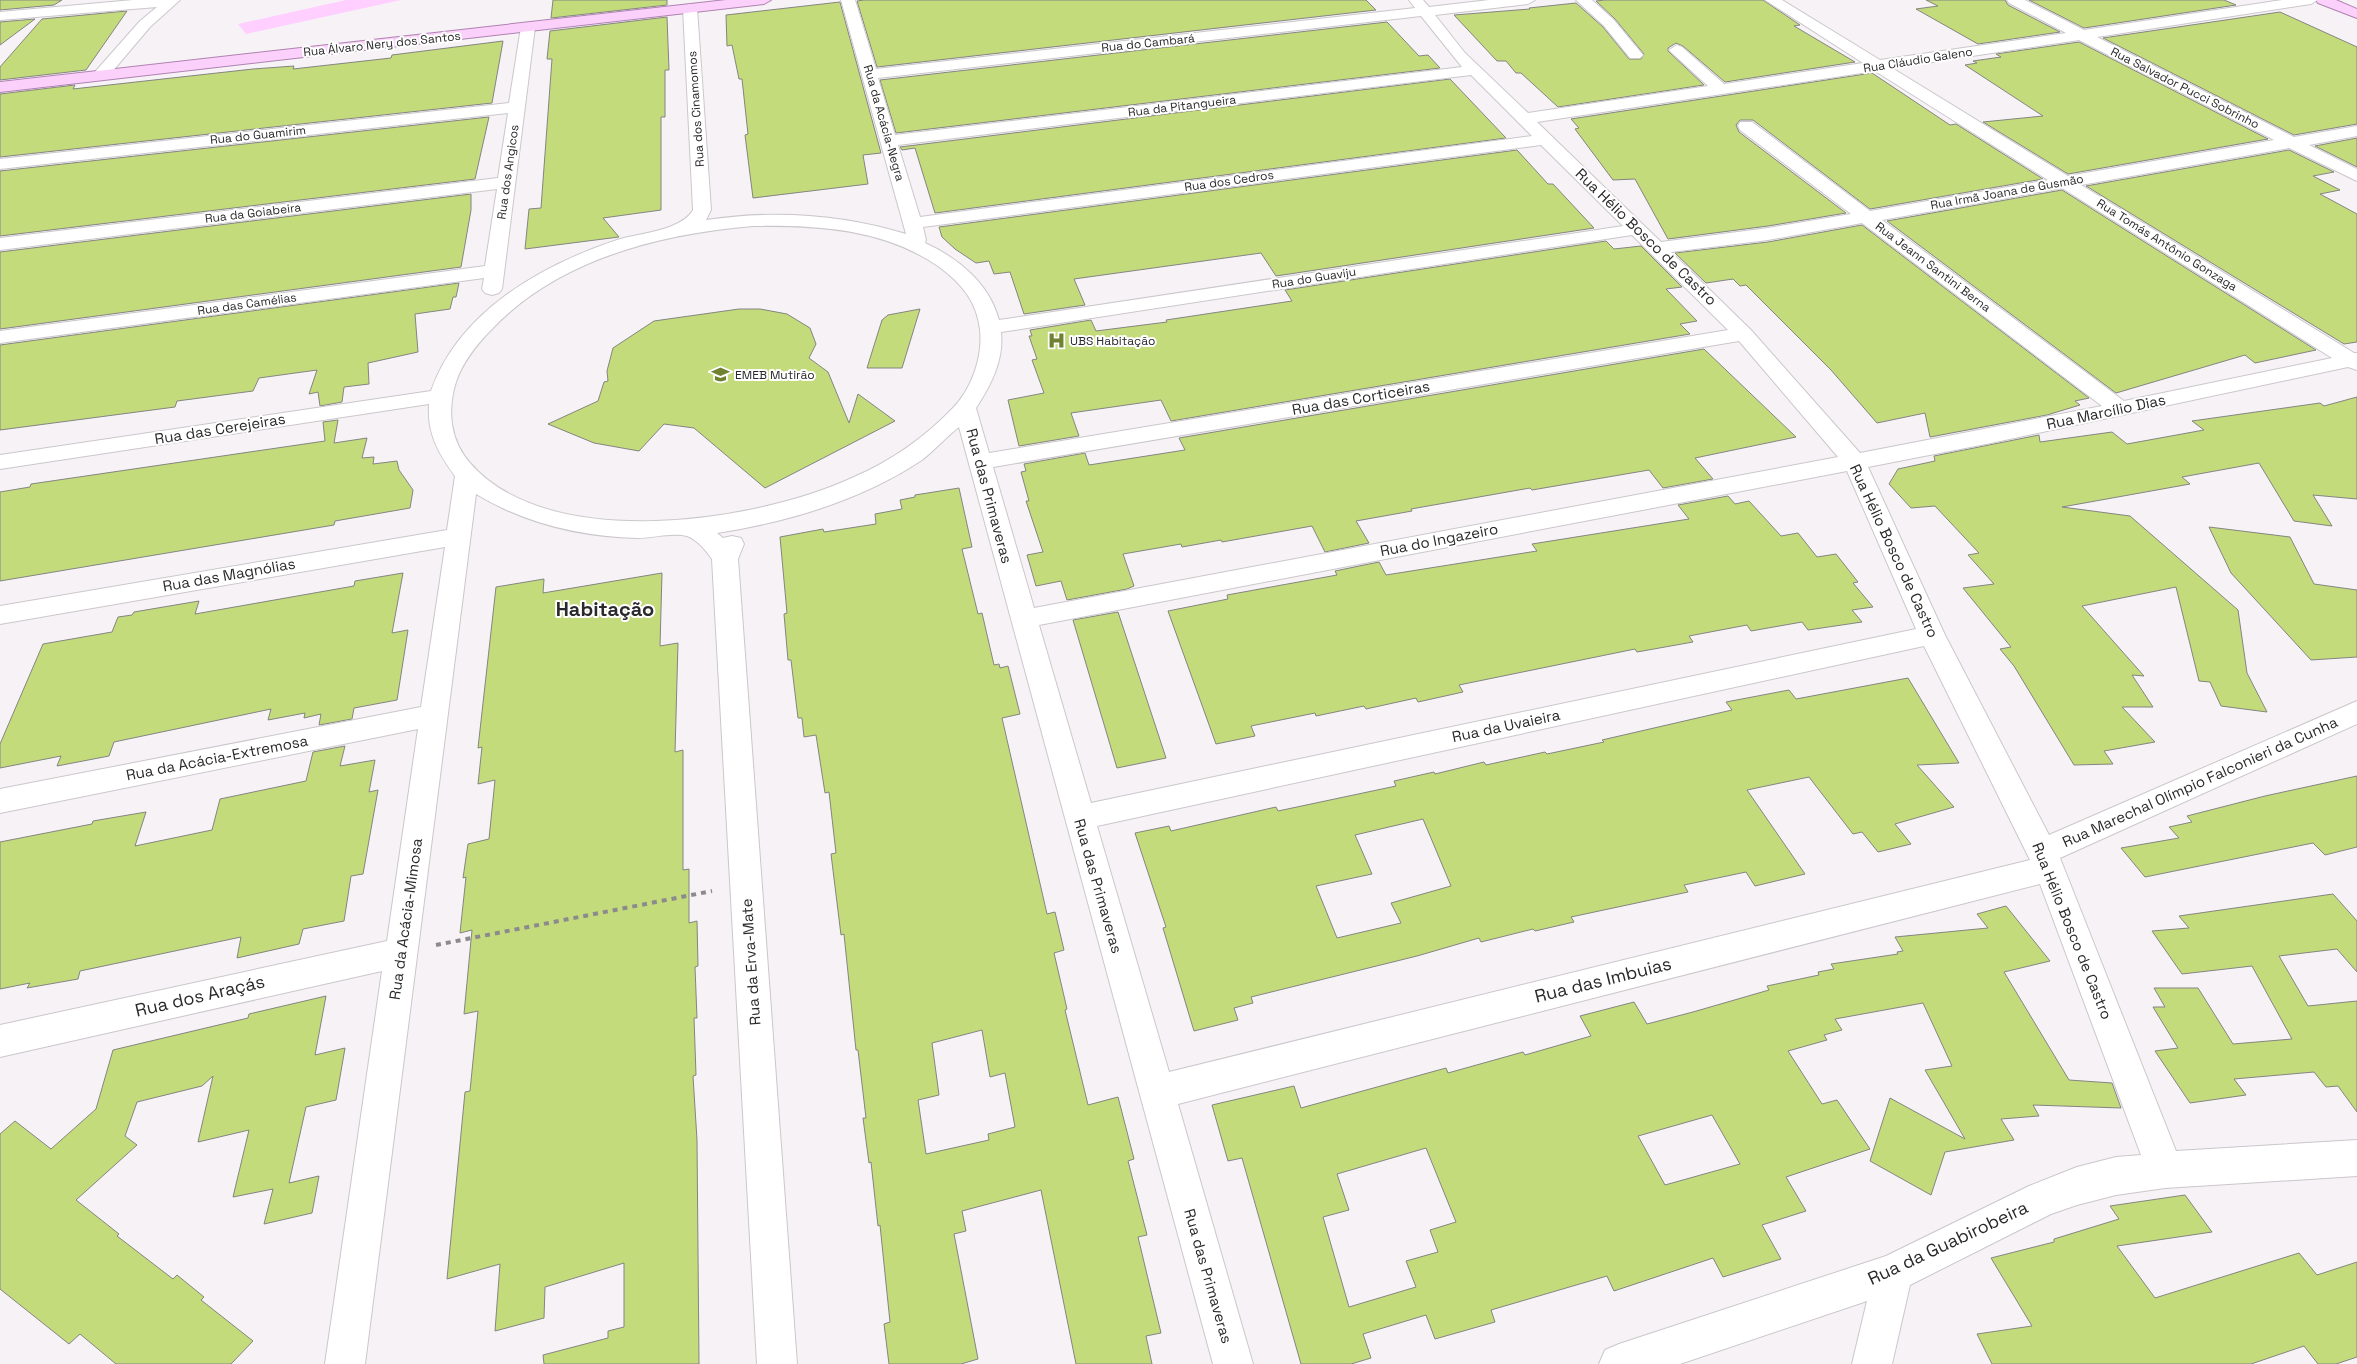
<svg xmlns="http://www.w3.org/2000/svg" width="2357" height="1364" font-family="'Space Grotesk',sans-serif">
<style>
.green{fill:#ffcfff}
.building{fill:#c4db7c;stroke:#848581;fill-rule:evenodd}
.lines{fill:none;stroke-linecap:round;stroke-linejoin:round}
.minor-casing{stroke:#cbc7cb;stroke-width:2}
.major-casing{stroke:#b082b0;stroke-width:2}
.path{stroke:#8d8a8d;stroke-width:4;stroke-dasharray:5 5;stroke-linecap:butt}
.minor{fill:#fff;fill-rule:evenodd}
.major{fill:#fbd1fb;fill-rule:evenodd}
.labels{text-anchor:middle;stroke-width:4;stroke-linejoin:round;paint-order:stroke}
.far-street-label{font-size:12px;fill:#2b292b;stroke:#fff}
.far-poi-label{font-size:12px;fill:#2b292b;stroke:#fff;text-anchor:start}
.street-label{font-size:15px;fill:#2b292b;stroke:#fff}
.near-street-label{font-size:18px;fill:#2b292b;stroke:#fff}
.district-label{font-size:20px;font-weight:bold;fill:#2b292b;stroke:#fff}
</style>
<rect width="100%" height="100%" fill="#f6f2f6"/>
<!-- green -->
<path class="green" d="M346 0H401L246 34 238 24Z"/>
<!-- building -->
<path class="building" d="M0 0H62L54 5 0 10Z
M553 0H667V5L551 18Z
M864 0H1366L1376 10 877 67 857 1Z
M1605 0H1763L1800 25 1794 26 1855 62 1725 82 1683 46 1676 43 1668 48V51L1704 85 1558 107 1521 73H1516L1506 61H1497L1454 15 1530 9 1529 8 1576 3 1603 27 1629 59H1641L1644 54 1615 19 1596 1Z
M1926 0H2005L2008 5 2060 32 1978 44 1916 9 1938 6Z
M2029 0H2224L2236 5 2084 28Z
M840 2 881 153 863 155 868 184 753 198 745 135 748 134 742 79H739L732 45 727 46 726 15Z
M127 11 86 70 0 80V67L42 19Z
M2280 12 2357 47V124L2294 135 2103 38Z
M667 17 669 70H665V117H661V210L603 218 619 237 525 249 529 209 541 208 552 59H547L550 31Z
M35 19 0 45V22Z
M1387 22 1419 56 1428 55 1440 68 896 133 880 80Z
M503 41 492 103 0 157V94L75 85 73 89 253 69 294 66 293 69 391 58 392 55Z
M2079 42 2268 139 2068 174 1983 122 2043 116 1965 65 1977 63 1973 61 2001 57 1996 54Z
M1872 73 1950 125 1956 124 2043 179 1870 209 1753 120H1740L1736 125 1739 132 1846 213 1768 226 1668 239 1635 179 1613 180 1575 129 1579 128 1571 119Z
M1450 79 1506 138 935 213 915 148 902 150 900 147Z
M489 117 475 179 0 236V171Z
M2357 138V167L2315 146Z
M1517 150 1548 184H1553L1594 228 1276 276 1261 253 1074 279 1085 305 1024 314 1010 272 994 274 989 261 976 263 955 249 942 237 939 227Z
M2289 150 2334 172 2313 176 2340 190 2320 194 2357 214V342L2344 344 2086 186Z
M2062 190 2316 350 2255 363 2245 355 2116 393 1887 221Z
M471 194V210L461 267 0 329V252Z
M1862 225 2089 398 2075 401 2080 405 2047 415 1930 437 1925 413 1877 423 1831 370 1746 285 1740 286 1733 279 1706 283 1675 253 1768 242Z
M1606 241 1614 249 1641 246 1682 287 1666 289 1697 321 1680 324 1690 334 1171 421 1161 400 1071 413 1079 436 1019 446 1008 400 1044 393 1032 360 1037 359 1029 336H1032L1030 330 1091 320 1096 331 1167 322 1166 320 1292 301 1285 290Z
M459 283 456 297H453L450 309 415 314 418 352 368 363 369 384 344 387 342 402 320 406 318 392 309 394 317 370 259 378 253 391 177 401 175 407 0 430V345Z
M739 309H760L787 314 810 328 816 344 809 358 828 372 849 423 858 394 895 421 765 488 694 428 664 424 639 451 594 443 548 424 598 401 604 382 608 381 607 371 613 348 654 321Z
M920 309 902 368H867L882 320 888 315Z
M1704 349 1796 437 1695 458 1713 479 1663 488 1649 470 1532 490 1530 488 1411 509 1412 511 1356 521 1369 543 1325 552 1312 526 1222 542 1221 540 1182 547 1181 544 1123 554 1134 586 1127 589 1067 600 1061 581 1036 586 1027 555 1043 552 1026 501H1029L1021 472 1026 471 1024 464 1085 453 1089 465 1185 450 1179 438Z
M2357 397V499L2313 495 2332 526 2294 521 2259 463 2182 477 2190 484 2062 507 2130 516 2238 610 2247 673 2267 712 2221 706 2210 682 2199 681 2176 587 2082 606 2144 676 2132 675 2153 707H2122L2155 742 2104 751 2113 764 2074 765 2014 666 2000 649 2011 647 1963 588 1994 584 1968 555 1979 553 1935 506 1911 508 1889 484 1898 469 1935 461 1934 456 2039 435 2040 442 2112 432 2127 444 2204 430 2192 421 2320 403 2324 406Z
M338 420 334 443 367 438 362 458 374 457 373 464 397 461 399 470 413 490 410 508 335 521 334 525 0 581V492L30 487 31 484 325 441 323 422Z
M959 488 972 547 962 549 978 614 982 613 994 665 999 664 1000 668 1008 666 1020 714 1002 718 1047 914 1055 912 1064 950 1054 953 1067 1009 1065 1010 1088 1105 1118 1097 1134 1159 1128 1161 1147 1235 1138 1237 1161 1333 1146 1336 1152 1364H1076L1041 1190 962 1211 966 1231 954 1234 978 1359 961 1364H889L884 1324 890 1322 880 1225 878 1226 871 1162 869 1163 863 1118H866L858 1050H856L844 934 841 935 831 854 836 853 829 792 825 793 816 735 804 737 802 718H798L791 660H788L784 614 787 613 780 537 823 529 824 532 876 524 875 514 902 509 900 500 915 497V495ZM982 1030 990 1077 1005 1073 1015 1127 988 1134 989 1140 926 1154 918 1100 939 1095 932 1043Z
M1728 496 1735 504 1749 501 1781 536 1798 533 1817 557 1836 554 1858 582 1853 583 1873 607 1852 610 1862 622 1808 630 1802 622 1751 631 1747 625 1689 636 1693 642 1637 652 1635 649 1459 685 1463 692 1418 702 1416 698 1366 709 1364 706 1316 716 1315 713 1251 726 1255 736 1216 744 1168 611 1228 599 1227 595 1337 575 1335 571 1379 562 1386 575 1537 551 1532 544 1689 519 1678 505Z
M2209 527 2290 537 2314 584 2357 590V657L2311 660 2231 573Z
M403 573 392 633 408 630 397 700 354 708 352 719 319 725 321 714 304 718 305 713 268 720 271 709 114 742 109 756 57 766 61 756 0 768V744L43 644 112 632 118 617 132 615 134 612 199 601 195 614 354 586 355 581Z
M662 573 660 646 678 643 675 752 683 750V870L689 869V923L697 921 698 966 695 967 697 1018H694L696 1075 693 1076 697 1140 699 1364H544L543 1355 608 1338V1331L624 1327V1263L545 1287 544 1318 495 1331 500 1264 447 1279 465 1092 470 1091 478 1011 464 1014 472 930 460 933 466 877 463 878 468 844 489 839 495 780 478 784 482 747 478 748 496 587 544 579 543 593Z
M1118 612 1166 758 1117 768 1073 620Z
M1908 678 1959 763 1917 765 1954 807 1895 824 1911 844 1878 852 1862 832 1853 834 1809 777 1747 790 1805 874 1755 886 1746 872 1684 885 1688 892 1571 917 1574 922 1535 931 1533 929 1481 942 1479 938 1417 956 1251 997 1253 1003 1234 1008 1238 1020 1194 1031 1163 928 1166 927 1135 833 1169 826 1171 831 1276 807 1278 811 1396 786 1394 781 1434 772 1435 774 1484 762 1486 765 1545 752 1547 754 1604 742 1602 740 1732 710 1726 702 1789 690 1796 699ZM1423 819 1451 886 1391 903 1401 923 1337 938 1316 886 1372 874 1355 835Z
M345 746 340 766 375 760 369 792 378 790 363 874 351 876 344 921 303 929 299 944 237 958 241 937 80 971 78 979 27 988 30 983 0 989V842L92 824 93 821 146 812 135 846 212 830 220 799 306 781 313 752Z
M2357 776V847L2325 855 2313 843 2145 877 2121 848 2179 838 2169 827 2192 822 2187 816 2265 796Z
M2333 894 2357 921V972L2337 949 2279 956 2308 1006 2357 1001V1112L2338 1086 2326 1087 2314 1072 2234 1079 2246 1095 2190 1103 2155 1051 2178 1048 2153 1007H2165L2154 988H2198L2233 1044 2292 1039 2252 966 2182 974 2152 931 2189 928 2179 916Z
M2006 906 2050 961 2004 972 2069 1080 2112 1083 2121 1108 2033 1105 2039 1116 2001 1119 2014 1140 1945 1152 1931 1195 1870 1161 1890 1098 1965 1139 1925 1070 1952 1066 1923 1003 1835 1019 1842 1030 1824 1035 1827 1040 1788 1051 1822 1104 1837 1100 1870 1149 1786 1177 1806 1211 1762 1225 1781 1259 1723 1277 1713 1258 1614 1291 1607 1276 1491 1310 1495 1322 1435 1339 1426 1315 1363 1334 1371 1358 1351 1364H1301L1242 1158 1228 1161 1212 1105 1294 1086 1301 1108 1446 1068 1448 1073 1523 1052 1525 1055 1591 1036 1580 1016 1634 1002 1647 1024 1693 1012 1769 990 1767 986 1819 975 1818 972 1834 969 1831 964 1898 954 1897 952 1903 951 1895 937 1988 928 1977 914ZM1712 1115 1740 1164 1665 1185 1638 1136ZM1426 1148 1456 1222 1430 1230 1438 1252 1406 1261 1416 1287 1349 1307 1323 1217 1349 1210 1337 1174Z
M326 996 315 1055 345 1048 336 1100 306 1107 289 1183 319 1176 312 1213 264 1224 273 1189 233 1197 249 1130 198 1142 213 1076 202 1086 137 1102 125 1136 137 1145 76 1200 119 1234 117 1236 173 1279 177 1275 204 1297 201 1300 253 1341 231 1364H116L80 1334 69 1344 0 1289V1134L15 1121 51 1149 96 1109 113 1050 248 1018 249 1014Z
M2185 1195 2212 1232 2117 1246 2155 1298 2299 1253 2317 1275 2357 1262V1357L2336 1364H2318L2304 1346 2251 1364H1992L1977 1334 2032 1326 1991 1258 2054 1242V1239L2119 1219 2110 1206Z"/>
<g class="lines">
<defs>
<path id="minor" d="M133 0H180L150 27 106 79H94L92 76 94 73 140 21 157 7 0 20V12Z
M841 0H855L876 69 1415 8 1409 0H1423L1429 7 1489 0H1535L1528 4 1435 15 1465 53 1528 113 1708 86 1672 53 1669 50 1677 45 1682 47 1724 84 1863 63 1765 0H1782L1880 60 2066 33 2009 3 2007 0H2025L2084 30 2282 0H2318L2311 4 2097 37 2294 137 2357 126V136L2309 145 2357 169V181L2289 148 2081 185 2354 353H2357V370L2348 367 1991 443 1868 467 1945 635 2049 835 2357 701V724L2060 858 2176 1151 2357 1140V1176L2165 1188 2116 1195 2077 1205 2051 1214 1910 1285 1892 1364H1852L1867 1301 1680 1364H1599L1605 1350 1619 1344 1886 1256 2029 1186 2077 1167 2116 1157 2141 1155 2040 884 1178 1104 1253 1364H1213L959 427C946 437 935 450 922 460 862 500 788 522 717 533L723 538 732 536 741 538 744 544 738 559 797 1364H757L712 559C706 551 698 540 687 536 672 532 653 538 638 538 581 537 524 523 476 494L365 1364H325L382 971 0 1057V1025L387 941 418 729 0 813V789L421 707 445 547 0 624V606L447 530 455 476C438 453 427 433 429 404L0 469V455L431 391C459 311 542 265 617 240 639 233 681 231 693 210L683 8 690 4 697 8 711 210 706 220C773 210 841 214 906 234ZM1421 16 1462 67 895 135 878 78ZM2079 40 2274 140 2068 176 1892 68ZM1875 71 2048 180 1870 211 1752 122H1740L1738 126 1740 130 1851 214 1768 228 1661 242 1537 122ZM1471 75 1532 136 920 217 898 145ZM1541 145 1623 226 999 320C989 283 958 258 925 243L926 240 923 227ZM2062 188 2332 358 2124 401 1882 220ZM1862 223 2102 406 1860 453 1751 330 1671 252 1768 240ZM753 226C818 225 884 229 938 266 961 283 977 301 980 330 983 358 971 390 952 409 924 438 891 461 854 477 758 522 549 554 470 463 450 440 447 411 456 382 463 361 477 344 493 328 560 258 661 234 753 226ZM1632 235 1728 330 989 453 976 408C991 385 1004 360 1001 332ZM1739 341 1838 457 1034 608 993 467ZM1847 471 1916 629 1091 803 1039 625ZM1924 646 2030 860 1169 1072 1097 826Z
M1576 0H1592L1614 20 1643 55 1640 58H1630L1604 26Z
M528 23 535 27 502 289 499 293 492 295 485 293 482 289 484 278 0 343V331L485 266 497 189 0 250V238L498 178 508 113 0 169V159L509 103 521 27Z"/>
<path id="major" d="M726 0H771L764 4 0 92V82Z
M2316 0H2336L2357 9V18L2318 3Z"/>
</defs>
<!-- minor casing -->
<use href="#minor" class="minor-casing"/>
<!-- major casing -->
<use href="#major" class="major-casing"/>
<!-- path -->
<path class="path" d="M436 945 712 891"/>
<!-- minor -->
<use href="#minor" class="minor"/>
<!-- major -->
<use href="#major" class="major"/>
</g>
<!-- icons -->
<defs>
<symbol id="hospital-bare" viewBox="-9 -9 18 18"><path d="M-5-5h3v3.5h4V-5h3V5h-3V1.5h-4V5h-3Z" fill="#708232" stroke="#fff" stroke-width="2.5" paint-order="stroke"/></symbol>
<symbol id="school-bare" viewBox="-9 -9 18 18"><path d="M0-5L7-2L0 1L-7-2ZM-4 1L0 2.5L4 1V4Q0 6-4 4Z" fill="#708232" stroke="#fff" stroke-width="2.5" paint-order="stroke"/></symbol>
</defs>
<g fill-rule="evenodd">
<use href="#hospital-bare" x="1044" y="328" width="25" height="25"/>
<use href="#school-bare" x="708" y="362" width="25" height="25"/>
</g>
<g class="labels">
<!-- far-street labels -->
<g class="far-street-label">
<text transform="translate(1148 43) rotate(-6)" y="4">Rua do Cambará</text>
<text transform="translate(382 44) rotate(-6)" y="4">Rua Álvaro Nery dos Santos</text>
<text transform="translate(1918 60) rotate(-9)" y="4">Rua Cláudio Galeno</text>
<text transform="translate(2185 88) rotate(27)" y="4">Rua Salvador Pucci Sobrinho</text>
<text transform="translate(1182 106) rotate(-7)" y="4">Rua da Pitangueira</text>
<text transform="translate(696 109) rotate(-94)" y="4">Rua dos Cinamomos</text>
<text transform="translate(884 123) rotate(74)" y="4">Rua da Acácia-Negra</text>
<text transform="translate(258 135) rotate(-6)" y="4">Rua do Guamirim</text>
<text transform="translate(508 172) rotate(-82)" y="4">Rua dos Angicos</text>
<text transform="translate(1229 181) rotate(-8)" y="4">Rua dos Cedros</text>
<text transform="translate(2007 192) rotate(-10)" y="4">Rua Irmã Joana de Gusmão</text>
<text transform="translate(253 213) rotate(-7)" y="4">Rua da Goiabeira</text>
<text transform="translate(2167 245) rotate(32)" y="4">Rua Tomás Antônio Gonzaga</text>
<text transform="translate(1933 267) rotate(37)" y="4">Rua Jeann Santini Berna</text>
<text transform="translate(1314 278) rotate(-9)" y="4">Rua do Guaviju</text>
<text transform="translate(247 304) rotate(-8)" y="4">Rua das Camélias</text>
</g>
<!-- far-poi labels -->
<g class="far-poi-label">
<text x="1070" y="345">UBS Habitação</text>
<text x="735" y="379">EMEB Mutirão</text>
</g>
<!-- street labels -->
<g class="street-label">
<text transform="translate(1646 237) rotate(44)" y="5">Rua Hélio Bosco de Castro</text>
<text transform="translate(1361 398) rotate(-10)" y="5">Rua das Corticeiras</text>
<text transform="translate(2106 412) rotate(-12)" y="5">Rua Marcílio Dias</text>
<text transform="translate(220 429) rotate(-9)" y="5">Rua das Cerejeiras</text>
<text transform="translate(989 496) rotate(75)" y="5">Rua das Primaveras</text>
<text transform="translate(1439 540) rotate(-11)" y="5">Rua do Ingazeiro</text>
<text transform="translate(1894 551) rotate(65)" y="5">Rua Hélio Bosco de Castro</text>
<text transform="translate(229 575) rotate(-10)" y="5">Rua das Magnólias</text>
<text transform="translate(1506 726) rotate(-12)" y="5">Rua da Uvaieira</text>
<text transform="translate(217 758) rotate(-11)" y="5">Rua da Acácia-Extremosa</text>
<text transform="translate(2200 782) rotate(-24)" y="5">Rua Marechal Olímpio Falconieri da Cunha</text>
<text transform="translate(1098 886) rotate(74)" y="5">Rua das Primaveras</text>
<text transform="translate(406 919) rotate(-82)" y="5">Rua da Acácia-Mimosa</text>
<text transform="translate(2072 931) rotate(68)" y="5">Rua Hélio Bosco de Castro</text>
<text transform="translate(751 962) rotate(-94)" y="5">Rua da Erva-Mate</text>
<text transform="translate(1208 1276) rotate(74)" y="5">Rua das Primaveras</text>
</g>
<!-- near-street labels -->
<g class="near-street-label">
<text transform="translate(1603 980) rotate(-14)" y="6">Rua das Imbuias</text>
<text transform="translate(200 996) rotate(-13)" y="6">Rua dos Araçás</text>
<text transform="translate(1948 1243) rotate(-25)" y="6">Rua da Guabirobeira</text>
</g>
<!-- district labels -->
<g class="district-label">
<text x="605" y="616">Habitação</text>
</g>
</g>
</svg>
